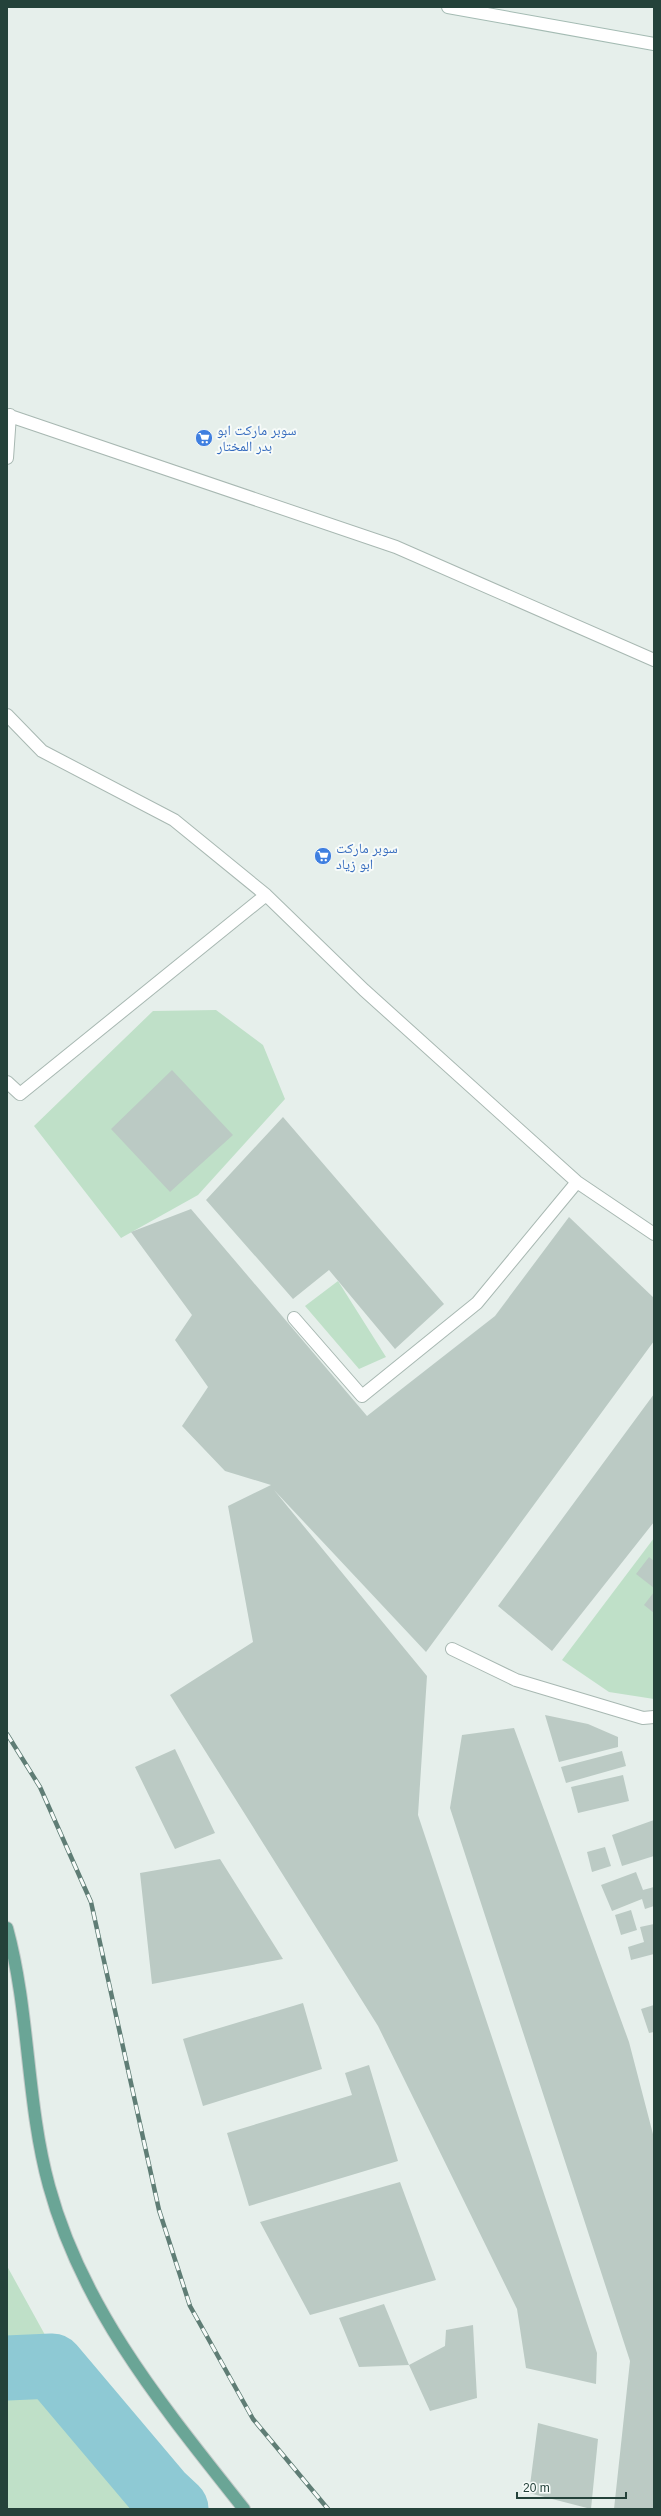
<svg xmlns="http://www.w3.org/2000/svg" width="661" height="2516" font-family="Helvetica,'Noto Naskh Arabic',sans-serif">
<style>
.green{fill:#bfe0c8}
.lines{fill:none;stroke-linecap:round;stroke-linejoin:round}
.river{stroke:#8ec9d4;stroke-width:65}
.building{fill:#bbcac4}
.street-casing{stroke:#a8b8b2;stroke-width:14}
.secondary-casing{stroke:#a4bbb3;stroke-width:14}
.primary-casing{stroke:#c2cac8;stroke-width:14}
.street{stroke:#fff;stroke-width:12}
.secondary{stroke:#fff;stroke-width:12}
.primary{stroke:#6aa596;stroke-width:12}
.rail-casing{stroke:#5f7d75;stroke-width:4.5}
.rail{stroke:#f7fbf9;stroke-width:3;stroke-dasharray:9;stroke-linecap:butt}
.labels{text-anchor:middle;stroke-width:4;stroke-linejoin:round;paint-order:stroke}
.shop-label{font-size:14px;fill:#366cbe;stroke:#f7fbf9;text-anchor:start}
</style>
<rect width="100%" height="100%" fill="#e6efeb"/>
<!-- green -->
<path class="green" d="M216 1010 263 1045 285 1099 198 1195 121 1238 34 1126 153 1011Z
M338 1281 386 1357 359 1369 305 1306Z
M654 1538V1699L609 1692 562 1660Z
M7 2266 141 2509H7Z"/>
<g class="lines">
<!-- river -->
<path class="river" d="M7 2368 52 2366 161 2495 176 2509"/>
</g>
<!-- building -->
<path class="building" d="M172 1070 233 1135 170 1192 111 1129Z
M283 1117 444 1304 395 1349 329 1270 293 1299 206 1200Z
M191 1209 367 1416 495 1316 569 1217 654 1298V1341L426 1652 274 1490 427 1676 418 1815 597 2353 596 2384 526 2368 517 2309 378 2026 170 1695 253 1642 228 1506 271 1485 225 1471 182 1426 208 1387 175 1340 192 1315 131 1232Z
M654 1394V1522L552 1651 498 1606Z
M649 1557 654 1561V1588L636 1574Z
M654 1592V1613L644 1605Z
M545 1715 588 1724 618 1737V1747L559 1762Z
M514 1728 629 2042 654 2138V2509H614L630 2361 450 1808 462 1735Z
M175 1749 215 1833 175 1849 135 1767Z
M622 1751 626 1766 566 1783 561 1767Z
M623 1775 629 1801 578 1813 571 1787Z
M654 1820V1856L622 1866 612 1835Z
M605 1847 611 1866 592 1872 587 1852Z
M220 1859 283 1959 152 1984 140 1873Z
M636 1872 643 1890 654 1887V1906L645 1909 642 1899 612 1911 601 1885Z
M631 1910 637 1930 621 1935 615 1915Z
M654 1924V1954L631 1960 628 1947 644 1942 640 1927Z
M303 2003 322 2069 203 2106 183 2039Z
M654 2005V2032L649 2033 641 2009Z
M369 2065 398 2161 249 2206 227 2133 352 2095 345 2073Z
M400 2182 436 2280 310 2315 260 2222Z
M384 2304 409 2365 359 2367 339 2318Z
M473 2325 477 2398 430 2411 409 2365 445 2346 446 2330Z
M538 2423 598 2439 591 2509 529 2493Z"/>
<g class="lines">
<defs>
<path id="street" d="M7 415 396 547 654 660
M7 458 10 415
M7 715 42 751 174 820 266 895 364 990 577 1182 654 1234
M7 1082 20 1094 266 895
M294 1318 362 1396 477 1303 577 1182
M452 1649 516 1680 643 1718 654 1717"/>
<path id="secondary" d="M448 7 654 44"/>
<path id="primary" d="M7 1928C30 2012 26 2102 49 2186 83 2311 165 2409 244 2509"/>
</defs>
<!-- street casing -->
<use href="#street" class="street-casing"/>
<!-- secondary casing -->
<use href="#secondary" class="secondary-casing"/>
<!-- primary casing -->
<use href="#primary" class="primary-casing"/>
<!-- street -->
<use href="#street" class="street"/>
<!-- secondary -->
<use href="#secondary" class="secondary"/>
<!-- primary -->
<use href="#primary" class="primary"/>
<defs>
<path id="rail" d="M7 1734 40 1787 91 1902 159 2210 190 2306 253 2419 328 2509"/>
</defs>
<!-- rail casing -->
<use href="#rail" class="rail-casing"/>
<!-- rail -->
<use href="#rail" class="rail"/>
</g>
<!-- icons -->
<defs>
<symbol id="supermarket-disc" viewBox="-11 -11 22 22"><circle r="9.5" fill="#3f7fe0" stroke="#f7fbf9"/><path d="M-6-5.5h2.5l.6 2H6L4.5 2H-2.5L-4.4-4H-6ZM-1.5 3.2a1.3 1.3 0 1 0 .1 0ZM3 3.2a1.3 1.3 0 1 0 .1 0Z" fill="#fff"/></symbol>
</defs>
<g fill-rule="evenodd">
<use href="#supermarket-disc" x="194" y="428" width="20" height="20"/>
<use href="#supermarket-disc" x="313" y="846" width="20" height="20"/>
</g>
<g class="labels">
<!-- shop labels -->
<g class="shop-label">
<text x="217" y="435">سوبر ماركت ابو<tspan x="217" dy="16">بدر المختار</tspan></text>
<text x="336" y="853">سوبر ماركت<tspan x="336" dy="16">ابو زياد</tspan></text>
</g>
</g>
<!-- border -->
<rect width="661" height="2516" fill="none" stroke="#24423a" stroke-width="16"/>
<!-- scale -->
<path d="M517 2492v6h109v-6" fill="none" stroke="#24423a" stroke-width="2"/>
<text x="523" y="2492" font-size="12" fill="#24423a" stroke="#f7fbf9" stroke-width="3" paint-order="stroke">20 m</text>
</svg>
